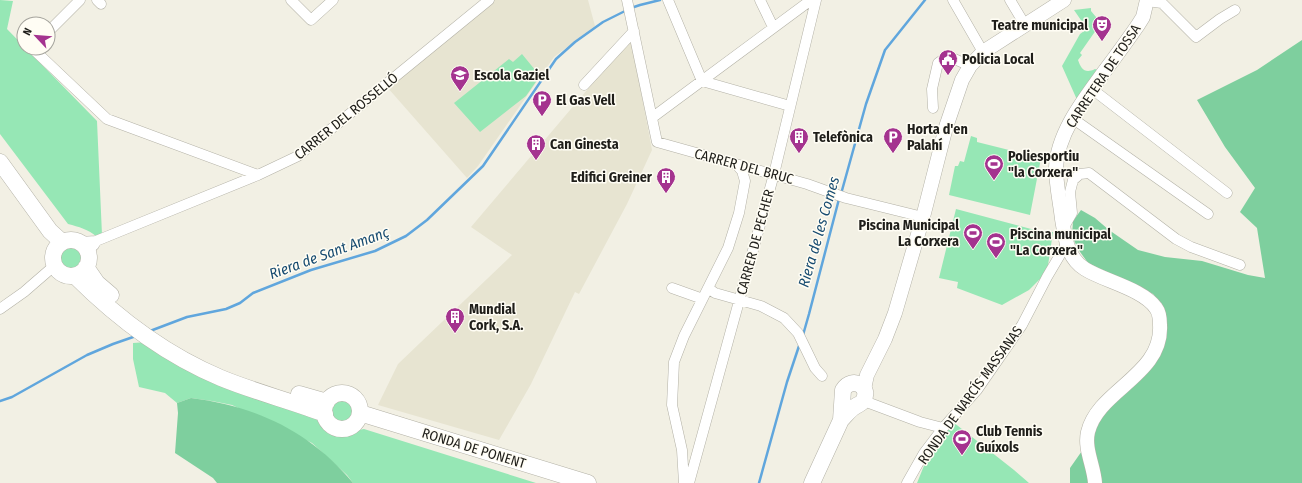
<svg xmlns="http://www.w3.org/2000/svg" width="1302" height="483" font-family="'Fira Sans Condensed',sans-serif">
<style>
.built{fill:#e7e4d1}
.green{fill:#96e7b5}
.forest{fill:#7ecf9e}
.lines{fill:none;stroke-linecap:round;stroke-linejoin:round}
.stream{stroke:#60a6dd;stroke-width:2.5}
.street-casing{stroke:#b3b1a6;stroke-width:11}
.secondary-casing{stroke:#b3b1a6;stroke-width:15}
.primary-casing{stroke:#b3b1a6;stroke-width:17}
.street{stroke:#fff;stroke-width:10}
.secondary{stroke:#fff;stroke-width:14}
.primary{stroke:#fff;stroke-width:16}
.labels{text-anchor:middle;stroke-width:3;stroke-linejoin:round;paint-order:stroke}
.poi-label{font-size:14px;font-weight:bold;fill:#1f1e1a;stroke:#fffdf4;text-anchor:start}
.street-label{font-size:14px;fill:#1f1e1a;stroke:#fffdf4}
.water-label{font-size:15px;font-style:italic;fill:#184c71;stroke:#fffdf4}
</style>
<rect width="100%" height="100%" fill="#f2f0e4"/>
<!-- built -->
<path class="built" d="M494 0H588L595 26 554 57 478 166 467 178 387 87Z
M631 38 652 150 627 204 579 294 575 292 531 384 499 440 378 405 398 364 512 255 471 227Z"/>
<!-- green -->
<path class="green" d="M0 0 13 1 7 29 97 121 102 235 97 237C88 229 79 227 68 224L0 134Z
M1091 8V11L1101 23 1080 53 1082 55 1078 60C1081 69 1085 74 1095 69L1100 71 1078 102 1062 66 1080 34 1087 29 1074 10Z
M522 54 540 76 526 96 480 132 454 103 509 59 513 62Z
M971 136 977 138V142L1041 158 1030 215 949 195 955 166H958L960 161 964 162Z
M956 209 1035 230 1053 232 1047 272 1029 290 1002 305 957 288 958 282 939 278Z
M59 258a11 11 0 1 1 22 0a11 11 0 1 1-22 0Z
M147 342 315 414 331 430 342 433 364 429 536 483H353L347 475 312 443 232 405 212 401 191 398 177 403 165 393 139 387 133 359V343Z
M331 411a11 11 0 1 1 22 0a11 11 0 1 1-22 0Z
M953 422 1014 470 1029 483H917L932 446Z"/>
<!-- forest -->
<path class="forest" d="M1302 40V483H1070V468L1084 448 1098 422 1166 329 1165 310 1153 294 1088 263 1078 249 1072 236 1073 221 1081 210 1095 218 1109 230 1138 250 1165 257 1202 261 1248 275 1265 278 1257 228 1240 212 1255 188 1225 147 1197 100 1257 70Z
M191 398C256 406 311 432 353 483H217L213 478 175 453 178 413 177 403Z"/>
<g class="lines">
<!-- stream -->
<path class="stream" d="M631 8 640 5 660 0
M841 194 866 104 885 50 925 0
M150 331 187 317 226 309 240 303 253 293 311 270 375 251 406 236 427 220 483 166 556 59 575 42 603 22 627 10
M803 335 809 314 839 199
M0 401 12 397 87 355 113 344 136 336
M759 483 787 382 800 343"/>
<defs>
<path id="street" d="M97 0 101 4
M291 0 311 20 333 0
M627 0 657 142 807 184 846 198 923 217
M668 0 702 81 790 106
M760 0 773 27
M953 0 983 52
M1010 0 1025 25
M1147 1 1162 3 1196 37 1220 19 1235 10
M48 32 80 0
M32 48 107 119 258 175
M584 85 634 31
M1092 89 1227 193
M933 108 932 89 938 63 948 56 970 66
M653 117 811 0
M1072 118 1208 214
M1064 227 1072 213 1070 192 1073 180 1080 174 1089 173 1176 239 1191 247 1240 265
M80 242 96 241 258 175 298 156 489 0
M87 251 94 245 96 241
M672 288 700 298
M708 288 715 293 761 306 784 318 798 333 815 368 822 376
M0 309 24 292 54 266
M864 401 920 422 943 428
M684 483 682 450 672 405 674 362 684 336 728 248 739 213 745 181 742 171 736 164
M689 483 774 174 816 0
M907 483 924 453 943 428 977 390 1022 325 1047 277 1067 243"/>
<path id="secondary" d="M864 389 867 375 885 339 895 313 923 217 946 127 962 80 970 66 983 52 1064 0
M1095 483C1094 466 1084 449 1088 432 1098 390 1163 375 1160 325 1160 319 1159 312 1156 308 1143 289 1104 281 1085 269 1067 258 1065 237 1062 219 1060 202 1056 184 1056 168 1057 133 1085 98 1104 72 1116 56 1127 41 1138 25L1143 17 1147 0"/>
<path id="primary" d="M0 162 50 231 62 242
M53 258a18 18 0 1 1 36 0a18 18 0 1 1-36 0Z
M86 267 97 283 111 295
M75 276C117 318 166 355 221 378 255 392 291 401 325 414
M324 411a18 18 0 1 1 36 0a18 18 0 1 1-36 0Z
M299 394 327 402
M360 413 588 483
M812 483 841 420 843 390C852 375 872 387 863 401 861 404 859 404 856 406 850 409 846 415 841 420"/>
</defs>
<!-- street casing -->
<use href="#street" class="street-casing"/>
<!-- secondary casing -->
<use href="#secondary" class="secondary-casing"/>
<!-- primary casing -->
<use href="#primary" class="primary-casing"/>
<!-- street -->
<use href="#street" class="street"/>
<!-- secondary -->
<use href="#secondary" class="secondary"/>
<!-- primary -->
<use href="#primary" class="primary"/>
</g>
<!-- icons -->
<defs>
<symbol id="theatre-pin" viewBox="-11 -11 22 30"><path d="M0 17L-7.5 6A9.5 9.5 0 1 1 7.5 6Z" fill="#a4338f" stroke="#fffdf4"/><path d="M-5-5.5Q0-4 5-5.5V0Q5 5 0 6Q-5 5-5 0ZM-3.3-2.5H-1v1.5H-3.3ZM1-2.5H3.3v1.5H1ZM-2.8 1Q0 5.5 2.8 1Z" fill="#fff"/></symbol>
<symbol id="civic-pin" viewBox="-11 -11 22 30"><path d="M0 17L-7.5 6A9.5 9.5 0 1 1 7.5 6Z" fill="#a4338f" stroke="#fffdf4"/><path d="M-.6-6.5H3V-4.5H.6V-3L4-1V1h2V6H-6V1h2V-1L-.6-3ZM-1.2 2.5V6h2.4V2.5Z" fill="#fff"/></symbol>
<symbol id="school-pin" viewBox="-11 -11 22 30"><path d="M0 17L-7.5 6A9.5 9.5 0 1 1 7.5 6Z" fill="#a4338f" stroke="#fffdf4"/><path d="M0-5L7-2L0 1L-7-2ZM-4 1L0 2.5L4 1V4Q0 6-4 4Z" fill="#fff"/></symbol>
<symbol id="parking-pin" viewBox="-11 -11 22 30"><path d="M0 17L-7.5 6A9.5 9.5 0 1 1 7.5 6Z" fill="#a4338f" stroke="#fffdf4"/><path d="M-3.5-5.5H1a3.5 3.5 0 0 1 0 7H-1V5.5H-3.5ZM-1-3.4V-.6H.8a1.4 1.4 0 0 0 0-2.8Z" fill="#fff"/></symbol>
<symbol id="building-pin" viewBox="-11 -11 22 30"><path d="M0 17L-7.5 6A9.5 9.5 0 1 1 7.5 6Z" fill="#a4338f" stroke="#fffdf4"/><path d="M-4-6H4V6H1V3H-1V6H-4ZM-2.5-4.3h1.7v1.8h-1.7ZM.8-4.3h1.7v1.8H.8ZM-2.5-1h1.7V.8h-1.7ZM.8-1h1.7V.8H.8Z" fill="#fff"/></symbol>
<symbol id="stadium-pin" viewBox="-11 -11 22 30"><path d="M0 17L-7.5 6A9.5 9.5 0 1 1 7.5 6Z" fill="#a4338f" stroke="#fffdf4"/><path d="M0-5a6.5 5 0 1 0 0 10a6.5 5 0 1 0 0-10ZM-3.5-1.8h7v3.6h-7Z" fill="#fff"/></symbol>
</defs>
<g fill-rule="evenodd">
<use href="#theatre-pin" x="1091" y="14" width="22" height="30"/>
<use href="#civic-pin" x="937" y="48" width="22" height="30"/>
<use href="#school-pin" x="449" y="64" width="22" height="30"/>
<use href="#parking-pin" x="531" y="89" width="22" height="30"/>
<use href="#building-pin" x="788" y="126" width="22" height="30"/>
<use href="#parking-pin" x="882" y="126" width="22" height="30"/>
<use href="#building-pin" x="525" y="133" width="22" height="30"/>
<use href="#stadium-pin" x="983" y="153" width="22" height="30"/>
<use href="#building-pin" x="655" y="166" width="22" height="30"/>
<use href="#stadium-pin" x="962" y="222" width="22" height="30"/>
<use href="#stadium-pin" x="985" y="231" width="22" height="30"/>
<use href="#building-pin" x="444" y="306" width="22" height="30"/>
<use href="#stadium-pin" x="951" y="428" width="22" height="30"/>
</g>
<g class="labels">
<!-- poi labels -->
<g class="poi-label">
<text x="1088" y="30" text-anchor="end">Teatre municipal</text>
<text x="962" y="64">Policia Local</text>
<text x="474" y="80">Escola Gaziel</text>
<text x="556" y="105">El Gas Vell</text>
<text x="907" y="134">Horta d'en<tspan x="907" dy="16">Palahí</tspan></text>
<text x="813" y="142">Telefònica</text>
<text x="550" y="149">Can Ginesta</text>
<text x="1008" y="161">Poliesportiu<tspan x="1008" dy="16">"la Corxera"</tspan></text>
<text x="652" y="182" text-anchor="end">Edifici Greiner</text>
<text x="959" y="230" text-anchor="end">Piscina Municipal<tspan x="959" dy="16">La Corxera</tspan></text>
<text x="1010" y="239">Piscina municipal<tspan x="1010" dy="16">"La Corxera"</tspan></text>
<text x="469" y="314">Mundial<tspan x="469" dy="16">Cork, S.A.</tspan></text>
<text x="976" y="436">Club Tennis<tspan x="976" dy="16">Guíxols</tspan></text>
</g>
<!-- street labels -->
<g class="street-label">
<text transform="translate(1103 76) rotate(-56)" y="5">CARRETERA DE TOSSA</text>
<text transform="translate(346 116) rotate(-39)" y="5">CARRER DEL ROSSELLÓ</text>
<text transform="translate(744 166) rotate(15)" y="5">CARRER DEL BRUC</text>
<text transform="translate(755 242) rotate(-75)" y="5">CARRER DE PECHER</text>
<text transform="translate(970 395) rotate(-54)" y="5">RONDA DE NARCÍS MASSANAS</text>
<text transform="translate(474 448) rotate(17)" y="5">RONDA DE PONENT</text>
</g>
<!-- water labels -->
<g class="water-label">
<text transform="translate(819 232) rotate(-74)" y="5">Riera de les Comes</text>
<text transform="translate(329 253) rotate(-20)" y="5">Riera de Sant Amanç</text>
</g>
</g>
<!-- north arrow -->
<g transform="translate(36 36) rotate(296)"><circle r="19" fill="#fffdf4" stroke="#a5a49d"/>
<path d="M0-3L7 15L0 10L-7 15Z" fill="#a4338f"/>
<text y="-6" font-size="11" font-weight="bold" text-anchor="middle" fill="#1f1e1a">N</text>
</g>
</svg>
